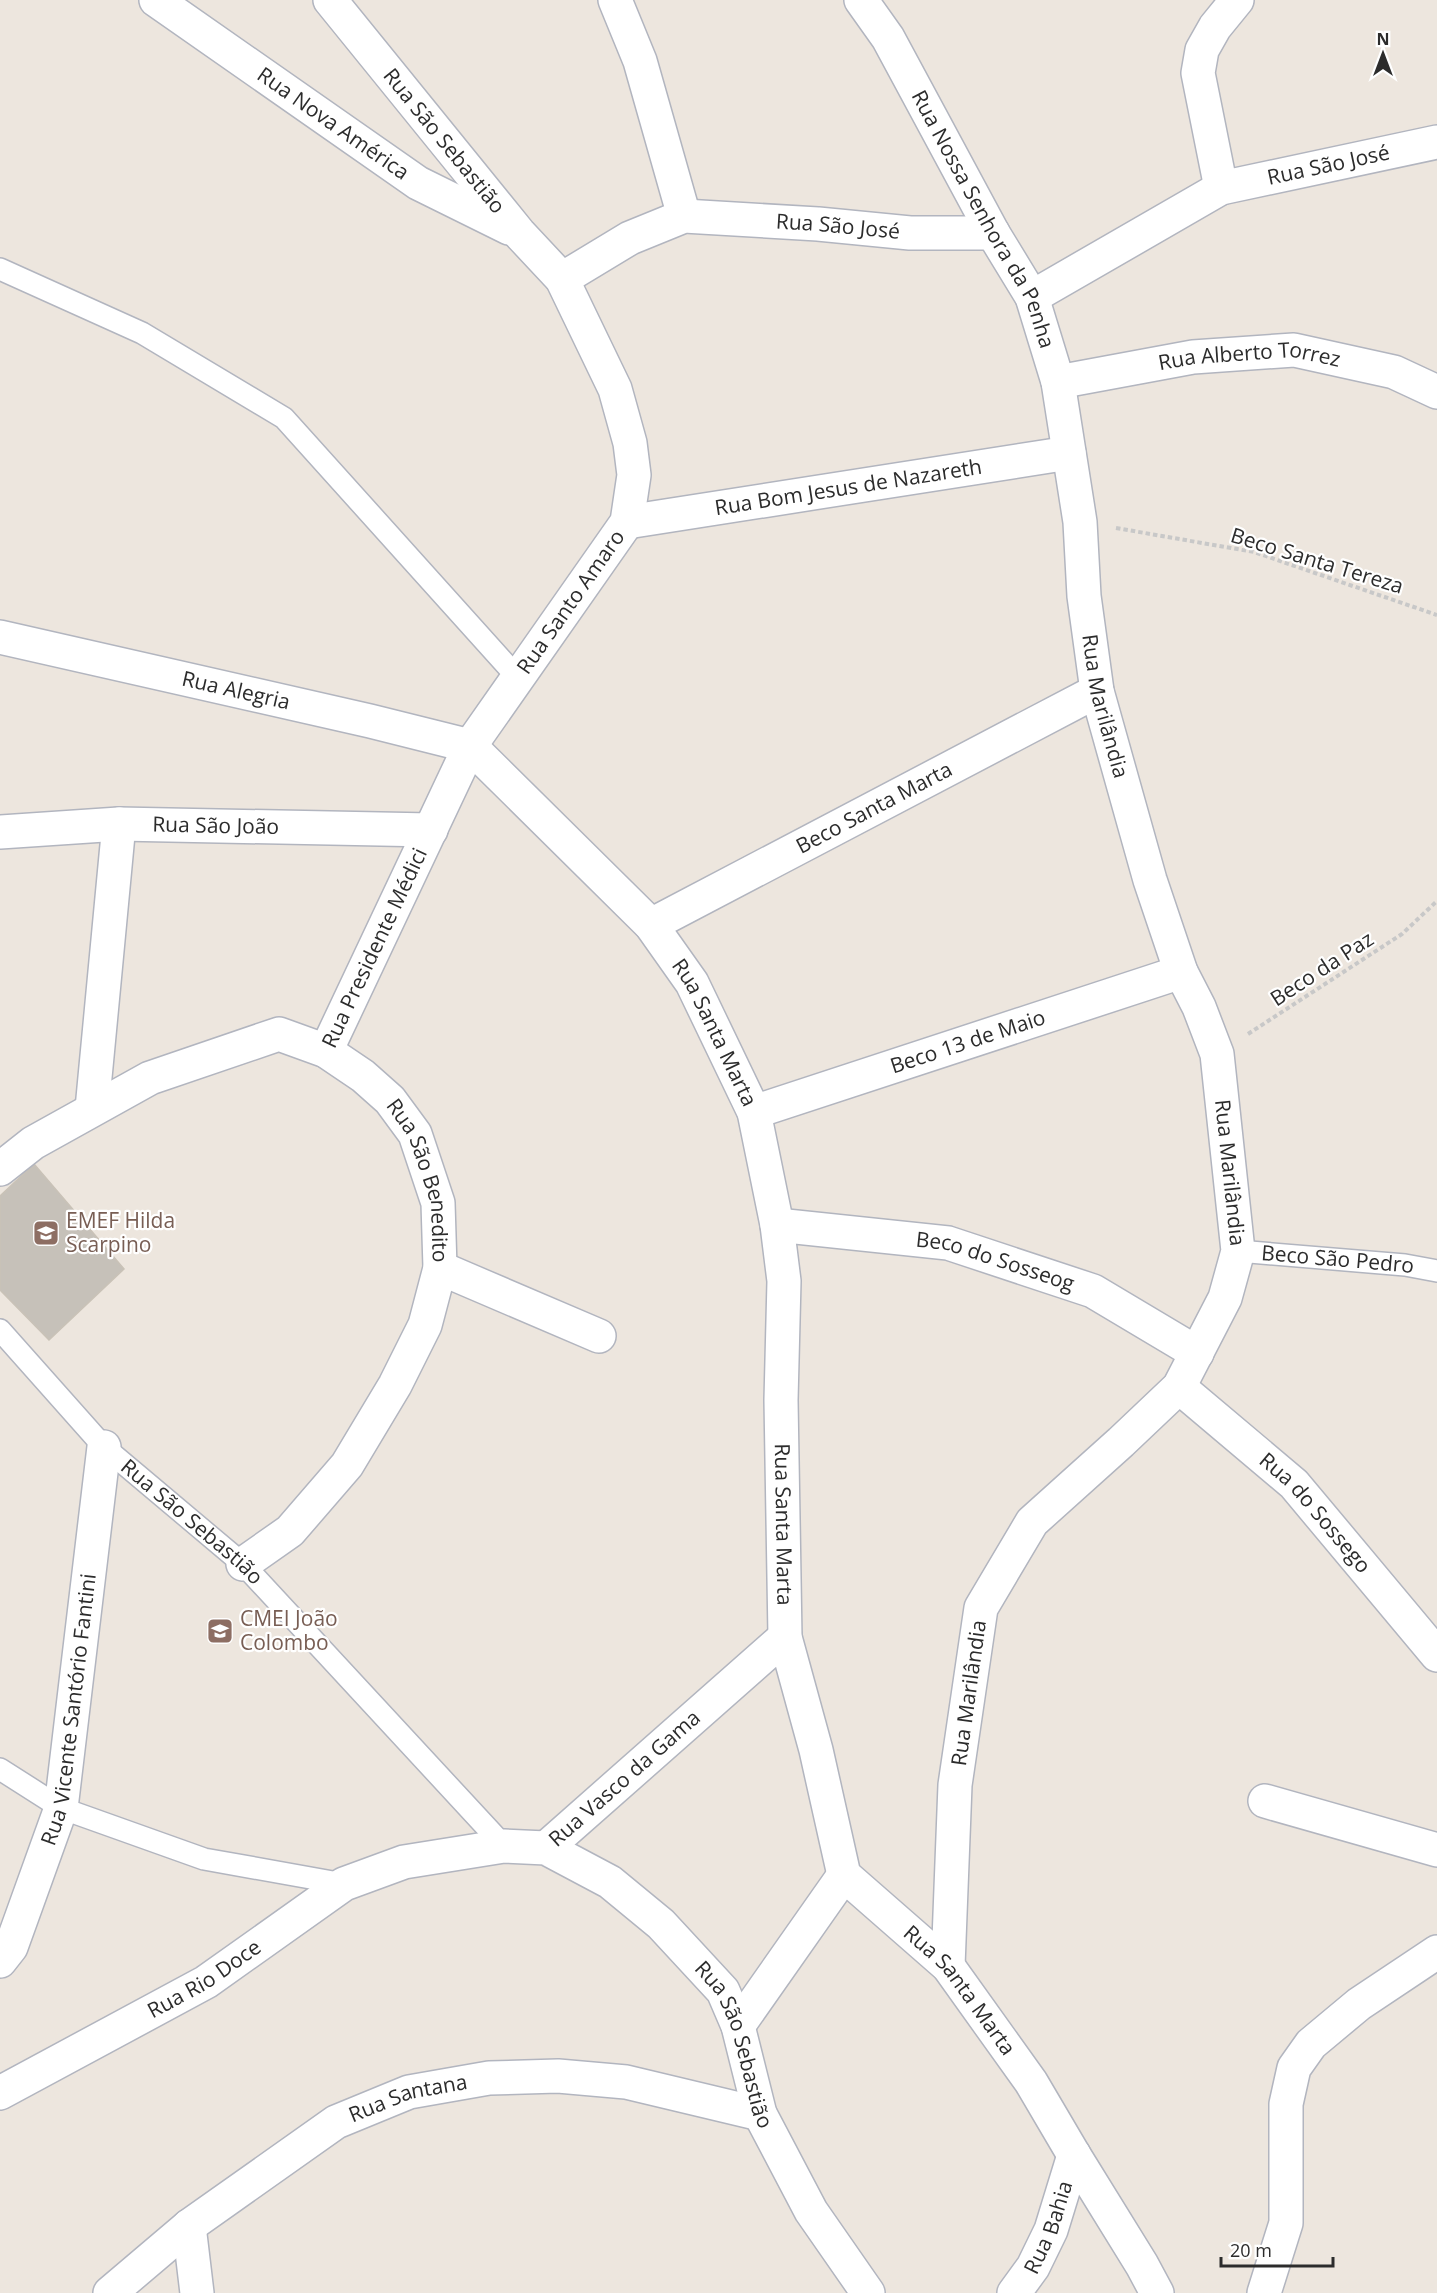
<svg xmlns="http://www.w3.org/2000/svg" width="1437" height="2293" font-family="'Open Sans',sans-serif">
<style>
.building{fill:#c6c1b9;stroke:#c9c2b7;stroke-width:1.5}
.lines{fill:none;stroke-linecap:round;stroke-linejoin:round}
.service-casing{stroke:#b2b5bf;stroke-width:24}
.minor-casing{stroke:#b2b5bf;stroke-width:36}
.path{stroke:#c8c8c8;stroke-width:4;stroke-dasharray:4.5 3;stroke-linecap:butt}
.service{stroke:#fff;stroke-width:21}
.minor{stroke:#fff;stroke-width:33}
.labels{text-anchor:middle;stroke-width:4.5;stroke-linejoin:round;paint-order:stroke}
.street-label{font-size:21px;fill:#2c2c2c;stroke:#fff}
.education-label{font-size:21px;fill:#785e54;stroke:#fff;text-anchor:start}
</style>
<rect width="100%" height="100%" fill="#ede6de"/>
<!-- building -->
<path class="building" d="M34 1164 124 1269 49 1340 0 1290V1196Z"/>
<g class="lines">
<defs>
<g id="service">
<path d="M0 269 142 333 284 418 518 678"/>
<path id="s1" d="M1238 1251 1405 1265 1437 1271"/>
<path id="s2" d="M0 1330 104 1447 243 1564 504 1846"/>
<path d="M0 1769 61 1808 204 1859 344 1884"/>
</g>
<g id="minor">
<path id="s3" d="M156 0 418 183 509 228"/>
<path d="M615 0 640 61 684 216"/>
<path id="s4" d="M861 0 888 38 993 233 1032 297 1058 382 1080 522 1084 596 1097 691 1150 880 1181 972 1199 1007 1217 1054 1238 1251 1225 1298 1179 1387 1121 1442 1032 1522 981 1608 955 1785 948 1966"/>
<path d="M1221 188 1198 73 1202 50 1215 27 1237 0"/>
<path id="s5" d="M562 279 630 238 684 216 818 224 910 233H993"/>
<path id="s6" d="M1032 297 1221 188 1437 142"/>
<path id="s7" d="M1058 382 1193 357 1294 350 1394 372 1437 392"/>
<path id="s8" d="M627 522 1069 453"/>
<path id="s9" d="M0 637 370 721 470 746"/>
<path id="s10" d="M470 746 651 925 692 983 754 1112 777 1225 784 1281 781 1400 785 1637 816 1750 844 1875 948 1966 1031 2082 1074 2155 1142 2265 1157 2293"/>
<path id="s11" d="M0 832 119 824 431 830"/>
<path id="s12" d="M651 925 1097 691"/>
<path id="s13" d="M326 1051 470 746 627 522 634 475 630 443 615 389 562 279 519 233 330 0"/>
<path d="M92 1109 119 824"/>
<path id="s14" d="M754 1112 1181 972"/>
<path id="s15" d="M0 1169 33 1143 150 1078 279 1034 326 1051 363 1076 390 1100 415 1134 438 1203 440 1268 425 1325 395 1385 347 1465 290 1531 243 1564"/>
<path id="s16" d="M777 1225 948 1243 1093 1291 1197 1353"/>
<path d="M440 1268 599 1336"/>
<path id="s17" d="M1179 1387 1294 1484 1437 1655"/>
<path d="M1265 1801 1437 1850"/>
<path id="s18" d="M546 1848 785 1637"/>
<path id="s19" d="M0 1961 11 1947 61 1808 104 1447"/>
<path d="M738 2026 844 1875"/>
<path id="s20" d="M0 2093 206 1982 344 1884 404 1862 504 1846 546 1848 610 1882 661 1924 723 1991 738 2026 760 2114 811 2211 868 2293"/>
<path d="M189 2226 197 2293"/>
<path id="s21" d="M110 2293 189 2226 336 2122 409 2092 489 2078 558 2076 626 2082 760 2114"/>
<path id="s22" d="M1014 2293 1033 2267 1051 2230 1074 2155"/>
<path d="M1264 2293 1286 2223V2104L1294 2068 1311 2044 1359 2004 1437 1952"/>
</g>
</defs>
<!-- service casing -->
<use href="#service" class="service-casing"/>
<!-- minor casing -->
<use href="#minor" class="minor-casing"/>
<!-- path -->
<path class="path" d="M1116 528 1254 552 1437 615
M1248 1034 1402 934 1437 901"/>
<!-- service -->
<use href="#service" class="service"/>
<!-- minor -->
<use href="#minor" class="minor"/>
</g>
<!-- icons -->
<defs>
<symbol id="school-square" viewBox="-11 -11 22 22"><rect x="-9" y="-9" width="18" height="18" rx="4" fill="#8d6e63" stroke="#fff"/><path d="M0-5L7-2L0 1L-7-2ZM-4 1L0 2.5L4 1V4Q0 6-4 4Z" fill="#fff"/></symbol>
</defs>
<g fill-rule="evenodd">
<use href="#school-square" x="31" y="1218" width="30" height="30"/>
<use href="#school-square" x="205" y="1616" width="30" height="30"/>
</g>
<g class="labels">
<!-- street labels -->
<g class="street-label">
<text dy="7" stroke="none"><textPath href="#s3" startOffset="216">Rua Nova América</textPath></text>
<text transform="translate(444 141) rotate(51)" y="7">Rua São Sebastião</text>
<text dy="7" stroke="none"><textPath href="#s6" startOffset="328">Rua São José</textPath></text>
<text dy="7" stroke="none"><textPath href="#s4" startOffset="252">Rua Nossa Senhora da Penha</textPath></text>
<text dy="7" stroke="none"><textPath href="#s5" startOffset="292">Rua São José</textPath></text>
<text dy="7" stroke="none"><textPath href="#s7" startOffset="194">Rua Alberto Torrez</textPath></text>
<text dy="7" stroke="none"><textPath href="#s8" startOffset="224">Rua Bom Jesus de Nazareth</textPath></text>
<text transform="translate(1317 561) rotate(17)" y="7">Beco Santa Tereza</text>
<text dy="7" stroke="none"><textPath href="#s13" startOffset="513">Rua Santo Amaro</textPath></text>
<text dy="7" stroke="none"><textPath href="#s9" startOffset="242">Rua Alegria</textPath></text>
<text dy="7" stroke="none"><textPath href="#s4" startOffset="760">Rua Marilândia</textPath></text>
<text dy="7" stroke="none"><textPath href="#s12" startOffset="252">Beco Santa Marta</textPath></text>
<text dy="7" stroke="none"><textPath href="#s11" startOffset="216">Rua São João</textPath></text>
<text dy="7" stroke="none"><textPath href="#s13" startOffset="114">Rua Presidente Médici</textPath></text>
<text transform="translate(1322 969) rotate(-33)" y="7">Beco da Paz</text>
<text dy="7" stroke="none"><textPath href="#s10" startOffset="380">Rua Santa Marta</textPath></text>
<text dy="7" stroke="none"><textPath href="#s14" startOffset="225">Beco 13 de Maio</textPath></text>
<text dy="7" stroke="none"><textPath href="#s4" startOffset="1246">Rua Marilândia</textPath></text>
<text dy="7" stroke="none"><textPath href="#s15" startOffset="531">Rua São Benedito</textPath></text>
<text dy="7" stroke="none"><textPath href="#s1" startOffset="100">Beco São Pedro</textPath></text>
<text dy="7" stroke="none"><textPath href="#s16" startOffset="222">Beco do Sosseog</textPath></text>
<text dy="7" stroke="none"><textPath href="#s17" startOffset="186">Rua do Sossego</textPath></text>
<text dy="7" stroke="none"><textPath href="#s2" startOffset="272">Rua São Sebastião</textPath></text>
<text dy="7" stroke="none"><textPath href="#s10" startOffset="884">Rua Santa Marta</textPath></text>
<text transform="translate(969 1693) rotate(-82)" y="7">Rua Marilândia</text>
<text dy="7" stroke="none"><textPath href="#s19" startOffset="264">Rua Vicente Santório Fantini</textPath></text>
<text dy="7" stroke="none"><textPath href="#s18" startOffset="105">Rua Vasco da Gama</textPath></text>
<text dy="7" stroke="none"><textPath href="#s20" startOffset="234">Rua Rio Doce</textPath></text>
<text dy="7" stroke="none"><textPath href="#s10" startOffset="1406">Rua Santa Marta</textPath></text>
<text dy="7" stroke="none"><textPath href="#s20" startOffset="894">Rua São Sebastião</textPath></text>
<text dy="7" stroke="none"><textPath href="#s21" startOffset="360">Rua Santana</textPath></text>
<text dy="7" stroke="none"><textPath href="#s22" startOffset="75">Rua Bahia</textPath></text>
</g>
<!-- education labels -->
<g class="education-label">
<text x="66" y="1228">EMEF Hilda<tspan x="66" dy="24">Scarpino</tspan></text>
<text x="240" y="1626">CMEI João<tspan x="240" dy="24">Colombo</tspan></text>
</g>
</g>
<!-- north arrow -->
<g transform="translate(1383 54)" stroke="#ffffff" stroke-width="4.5" paint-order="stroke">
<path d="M0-4.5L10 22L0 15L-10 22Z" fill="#2c2c2c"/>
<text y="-9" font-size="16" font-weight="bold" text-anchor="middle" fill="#2c2c2c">N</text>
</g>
<!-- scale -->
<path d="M1221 2257v9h112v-9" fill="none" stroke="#2c2c2c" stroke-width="3"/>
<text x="1230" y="2257" font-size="18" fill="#2c2c2c" stroke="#ffffff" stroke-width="4.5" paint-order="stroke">20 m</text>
</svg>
